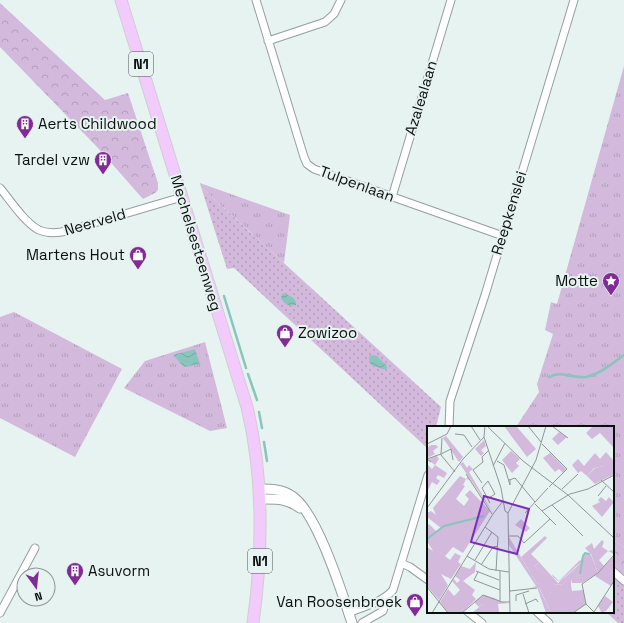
<svg xmlns="http://www.w3.org/2000/svg" width="624" height="623" font-family="'Space Grotesk',sans-serif">
<style>
.grass{fill:url(#grass-tufts)}
.forest{fill:url(#forest-crowns)}
.park{fill:url(#park-dots)}
.water{fill:url(#water-waves)}
.lines{fill:none;stroke-linecap:round;stroke-linejoin:round}
.stream{stroke:#89c5bc;stroke-width:2.5}
.minor-casing{stroke:#949f9d;stroke-width:9}
.tertiary-casing{stroke:#949f9d;stroke-width:11}
.primary-casing{stroke:#cecfcf;stroke-width:13}
.minor{stroke:#fff;stroke-width:7}
.tertiary{stroke:#fff;stroke-width:9}
.primary{stroke:#f2cafc;stroke-width:11}
.labels{text-anchor:middle;stroke-width:4;stroke-linejoin:round;paint-order:stroke}
.shield{fill:#e7f3f1;stroke:#4c5351;stroke-width:1}
.shield-label{font-size:14px;font-weight:bold;fill:#0a0e0d}
.street-label{font-size:15px;fill:#0a0e0d;stroke:#e7f3f1}
.poi-label{font-size:15px;fill:#0a0e0d;stroke:#e7f3f1;text-anchor:end}
.inset-river{fill:none;stroke:#89c5bc;stroke-width:2}
.inset-road{fill:none;stroke:#8f9796;stroke-width:1}
.view{fill:#7b2cbf;fill-opacity:0.15;stroke:#7b2cbf;stroke-width:2}
.inset-edge{fill:none;stroke:#0a0e0d;stroke-width:2}
</style>
<defs>
<pattern id="grass-tufts" width="24" height="20" patternUnits="userSpaceOnUse"><rect width="24" height="20" fill="#d3b9db"/><path d="M3 7l-1-3M5 7V3M7 7l1-3M15 17l-1-3M17 17v-4M19 17l1-3" fill="none" stroke="#b49ebb"/></pattern>
<pattern id="forest-crowns" width="20" height="18" patternUnits="userSpaceOnUse"><rect width="20" height="18" fill="#d3b9db"/><path d="M2 6a3 3 0 1 1 6 0M12 15a3 3 0 1 1 6 0" fill="none" stroke="#b49ebb"/></pattern>
<pattern id="park-dots" width="8" height="8" patternUnits="userSpaceOnUse"><rect width="8" height="8" fill="#d3b9db"/><path d="M2 2h.1M6 6h.1" fill="none" stroke="#b49ebb" stroke-width="1.8" stroke-linecap="round"/></pattern>
<pattern id="water-waves" width="16" height="10" patternUnits="userSpaceOnUse"><rect width="16" height="10" fill="#89c5bc"/><path d="M0 5q4-4 8 0t8 0" fill="none" stroke="#75a8a0"/></pattern>
</defs>
<rect width="100%" height="100%" fill="#e7f3f1"/>
<!-- grass -->
<path class="grass" d="M624 66V547L613 540V427H516L539 392 537 384 553 334 545 330 551 302 557 304Z
M200 183 290 215 284 263 201 187Z
M14 312 122 369 75 457 0 418V317Z
M205 342 227 428 210 431 124 388 145 361Z"/>
<!-- forest -->
<path class="forest" d="M0 3 105 100 128 93 158 183V190L155 193 143 199 98 148 0 47Z
M613 540 624 547V575L613 565Z"/>
<!-- park -->
<path class="park" d="M201 187 441 407 436 427H428V449L234 268 227 269Z
M613 571 624 581V623H618L606 612H613Z"/>
<!-- water -->
<path class="water" d="M283 293C289 295 297 298 296 305 289 307 283 304 281 297Z
M195 349 200 364 184 367 173 355Z
M370 355 377 356 387 366V369H383L371 365 369 359Z"/>
<g class="lines">
<!-- stream -->
<path class="stream" d="M224 296 246 368
M248 374 257 400
M549 377C561 370 573 379 586 377 600 374 613 363 624 355
M259 412 262 428
M264 442 267 461"/>
<defs>
<path id="minor" d="M256 0 304 157 307 164 314 169 503 236
M268 41 325 22 334 14 341 0
M0 188C10 200 25 223 39 230 48 234 58 233 67 231L182 197
M392 197 451 0
M449 427 450 401 485 295 574 0
M401 563 410 567 428 580
M613 571 624 581
M468 612 482 623
M537 612 549 623
M0 613 35 548
M348 613C363 607 383 602 393 590L428 475
M362 623 383 611 388 595"/>
<path id="tertiary" d="M260 489C271 489 282 489 292 496 317 512 342 593 352 623
M260 499C277 499 286 498 300 508"/>
<path id="primary" d="M121 0 247 407C264 478 263 551 253 623"/>
</defs>
<!-- minor casing -->
<use href="#minor" class="minor-casing"/>
<!-- tertiary casing -->
<use href="#tertiary" class="tertiary-casing"/>
<!-- primary casing -->
<use href="#primary" class="primary-casing"/>
<!-- minor -->
<use href="#minor" class="minor"/>
<!-- tertiary -->
<use href="#tertiary" class="tertiary"/>
<!-- primary -->
<use href="#primary" class="primary"/>
</g>
<!-- icons -->
<defs>
<symbol id="building-pin" viewBox="-11 -11 22 30"><path d="M0 17L-7.5 6A9.5 9.5 0 1 1 7.5 6Z" fill="#822a97" stroke="#e7f3f1"/><path d="M-4-6H4V6H1V3H-1V6H-4ZM-2.5-4.3h1.7v1.8h-1.7ZM.8-4.3h1.7v1.8H.8ZM-2.5-1h1.7V.8h-1.7ZM.8-1h1.7V.8H.8Z" fill="#fff"/></symbol>
<symbol id="shop-pin" viewBox="-11 -11 22 30"><path d="M0 17L-7.5 6A9.5 9.5 0 1 1 7.5 6Z" fill="#822a97" stroke="#e7f3f1"/><path d="M-5-2.5h2.3a2.7 3.5 0 0 1 5.4 0H5L5.5 6h-11ZM-1.5-2.5h3a1.5 2.3 0 0 0-3 0Z" fill="#fff"/></symbol>
<symbol id="sight-pin" viewBox="-11 -11 22 30"><path d="M0 17L-7.5 6A9.5 9.5 0 1 1 7.5 6Z" fill="#822a97" stroke="#e7f3f1"/><path d="M0-6L1.8-2.2L6-1.7L2.9 1.2L3.7 5.4L0 3.3L-3.7 5.4L-2.9 1.2L-6-1.7L-1.8-2.2Z" fill="#fff"/></symbol>
</defs>
<g fill-rule="evenodd">
<use href="#building-pin" x="15" y="114" width="20" height="27"/>
<use href="#building-pin" x="93" y="150" width="20" height="27"/>
<use href="#shop-pin" x="128" y="245" width="20" height="27"/>
<use href="#sight-pin" x="601" y="271" width="20" height="27"/>
<use href="#shop-pin" x="275" y="323" width="20" height="27"/>
<use href="#building-pin" x="65" y="561" width="20" height="27"/>
<use href="#shop-pin" x="405" y="592" width="20" height="27"/>
</g>
<g class="labels">
<!-- shield labels -->
<g class="shield">
<rect x="129" y="52" width="24" height="24" rx="3"/>
<rect x="248" y="549" width="24" height="24" rx="3"/>
</g>
<g class="shield-label">
<text x="141" y="69">N1</text>
<text x="260" y="566">N1</text>
</g>
<!-- street labels -->
<g class="street-label">
<text transform="translate(421 98) rotate(-73)" y="5">Azalealaan</text>
<text transform="translate(357 184) rotate(20)" y="5">Tulpenlaan</text>
<text transform="translate(509 213) rotate(-73)" y="5">Reepkenslei</text>
<text transform="translate(95 222) rotate(-16)" y="5">Neerveld</text>
<text transform="translate(196 243) rotate(73)" y="5">Mechelsesteenweg</text>
</g>
<!-- poi labels -->
<g class="poi-label">
<text x="38" y="129" text-anchor="start">Aerts Childwood</text>
<text x="90" y="165">Tardel vzw</text>
<text x="125" y="260">Martens Hout</text>
<text x="598" y="286">Motte</text>
<text x="298" y="338" text-anchor="start">Zowizoo</text>
<text x="88" y="576" text-anchor="start">Asuvorm</text>
<text x="402" y="607">Van Roosenbroek</text>
</g>
</g>
<!-- overview -->
<g transform="translate(427 426)">
<rect width="187" height="187" fill="#e7f3f1"/>
<path d="M132 6 140 11 131 19 125 13ZM123 27 139 43 136 47 132 43 128 46 116 32ZM9 29 12 33 8 39 20 47 17 52 11 49 9 52 13 55 10 59 5 56 0 66V38L5 43 8 39 1 34ZM184 31 187 36V48L168 58 160 50 168 42 177 40ZM33 50 39 53 41 51 43 54 39 53 36 59 38 60 29 73 37 80 42 73 38 69 43 64 63 85 36 127 26 121 18 130 23 134 28 127 34 130 31 136 34 138 24 153 14 148 21 159 12 174 0 160V121L6 125 0 115V100L2 98 10 106 14 102 0 91V87L4 85 9 89 6 82ZM174 71 179 75 182 71 187 76 175 91 165 80 173 76 171 74ZM94 93 103 102 99 106 88 99ZM118 110 120 112 104 128 112 136 108 140 127 159 136 158 153 137 133 155H131L126 151 125 148 132 155 153 134 154 148 144 154V159L145 165 156 164 159 178 145 187H124L112 161 121 157 110 158 94 131ZM175 114 177 116 175 121 181 125 187 124V128L181 125 172 134 177 140 171 147 164 128 158 122 165 117 167 123ZM187 130V155L184 160 168 150ZM49 136 48 146 36 155 48 164 45 169 49 173 35 187H21L13 176 21 163 27 170 33 164 25 155 27 153 30 157 33 154 28 150 34 140 43 143ZM178 170 186 176 179 185 173 187 174 185 171 180ZM69 175 82 177 71 178 72 186 81 187 46 186 56 178Z" fill="#d3b9db"/>
<path d="M166 0H187V22L173 7 165 13 159 7ZM19 10 36 31 32 36 16 12ZM4 19H9L11 21 6 25 8 28 0 32V22ZM82 111 110 158 121 156V160L112 162 124 187H119L110 161 103 162 109 160 82 119ZM112 136 131 157 152 139 136 158 126 159 108 140ZM57 169 67 172 73 175 70 177 68 175 60 182 56 178 52 181 47 176Z" fill="#d3b9db"/>
<path d="M84 25 93 33 89 37 92 40 85 47 75 34Z" fill="#d3b9db"/>
<path d="M57 14 59 20 54 24 57 27 54 30 48 23ZM36 36 40 42 42 39 46 43 42 46 66 87 33 38ZM159 127 164 129 171 147 155 157H145L144 153 154 148 153 135Z" fill="#d3b9db"/>
<path d="M179 26 184 32 177 40 167 42 160 50 154 45 151 47 145 39 151 33 157 40 168 27 173 33Z" fill="#d3b9db"/>
<path d="M77 0H89L109 23 100 31Z" fill="#d3b9db"/>
<path class="inset-river" d="M0 113 17 100 57 90M153 148 156 130 158 127 163 128"/>
<path class="inset-road" d="M44 0 53 14M58 0 57 11 74 62 78 85 81 87M60 0 96 35 141 69 187 112M101 0 114 16M125 0 141 12M28 8 37 9 45 21M15 12 14 29 28 46M0 18 20 8 24 0M115 18 140 43 122 61M14 28 24 23 26 34M36 33 57 11M70 35 77 39 83 59V54M4 36 0 33 14 28M66 40 78 17M39 48 65 88M82 54 88 52 108 76M174 54 187 66M55 57 46 44 56 36 55 31 61 25M135 63 151 48M171 70 179 60M62 72 68 68 61 55 55 62 63 77M108 78 129 99M125 79 156 110M0 82 36 33M115 85 143 68 161 63 187 49M98 87 121 62M58 101 71 111 69 145M82 110H91L97 117 123 93M40 130 62 143 82 146M48 134 65 106M54 139 66 121 71 120M49 145 72 154M73 145V175M51 146 47 154 73 164M0 161 21 187M83 165 110 162M96 168 102 187M89 175V169L102 165M98 178 109 173 111 176M159 178 155 158 171 147 187 129M159 178 168 187M167 186 187 155M5 187 66 88 76 75M35 187 56 169 75 176H83M83 187 81 87 109 34 119 0M146 187 159 178"/>
<path class="view" d="M57 70 102 83 90 128 44 116Z"/>
<rect width="187" height="187" class="inset-edge"/>
</g>
<!-- north arrow -->
<g transform="translate(36 587) rotate(165)"><circle r="19" fill="#e7f3f1" stroke="#8f9796"/>
<path d="M0-3L7 15L0 10L-7 15Z" fill="#822a97"/>
<text y="-6" font-size="11" font-weight="bold" text-anchor="middle" fill="#0a0e0d">N</text>
</g>
</svg>
